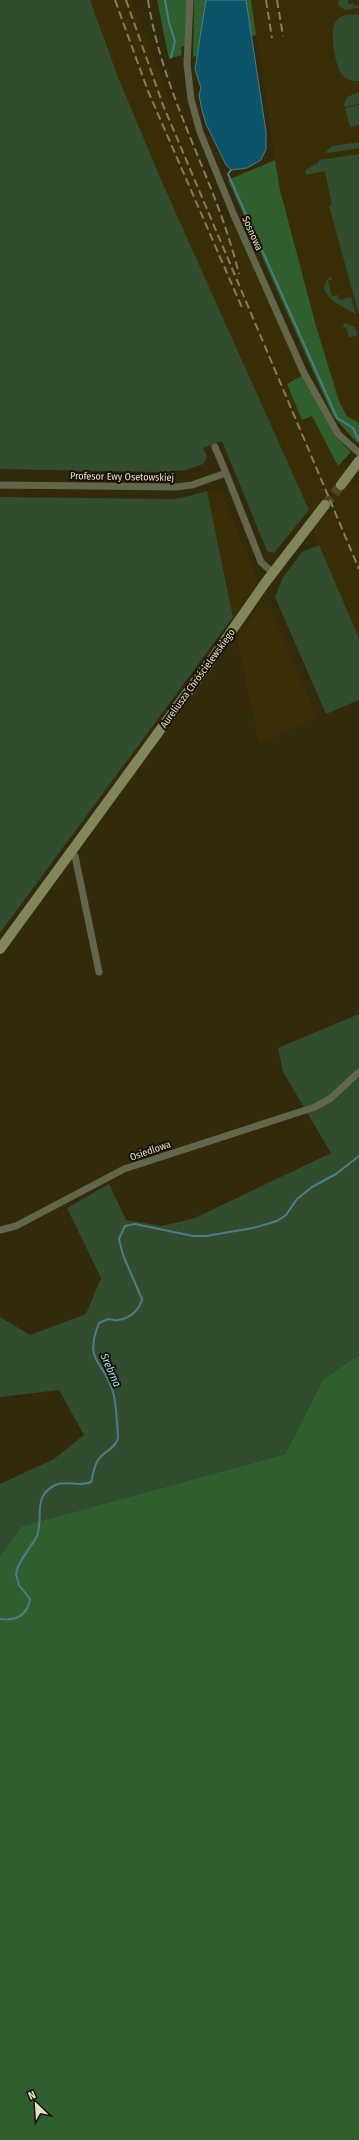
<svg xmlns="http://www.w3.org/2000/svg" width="359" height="2140" font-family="'Fira Sans Condensed',sans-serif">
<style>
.built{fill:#3a2e06}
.green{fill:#324c30}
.forest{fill:#2f5f2e}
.water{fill:#0b546a;stroke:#4c7d87}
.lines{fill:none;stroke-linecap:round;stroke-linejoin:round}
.stream{stroke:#4c7d87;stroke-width:2}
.secondary-tunnel{stroke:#4d4528;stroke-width:10;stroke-dasharray:10 5;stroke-linecap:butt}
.street{stroke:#62664b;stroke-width:7}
.secondary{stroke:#81875b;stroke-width:10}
.rail{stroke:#837c63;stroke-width:2;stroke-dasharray:8 4;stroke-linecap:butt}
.labels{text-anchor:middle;stroke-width:4;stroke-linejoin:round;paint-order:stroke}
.street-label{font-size:10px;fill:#e3ddcc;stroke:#171307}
.water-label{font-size:11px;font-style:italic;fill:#a2e3fc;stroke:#171307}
</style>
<rect width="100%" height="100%" fill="#332a0b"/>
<!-- built -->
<path class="built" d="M90 0H132L170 100 185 119 226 224 236 227 354 487 359 480V638L313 532 316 528 309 510 162 182 118 77Z
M251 0H359V423L347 416 339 401 316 326 280 190Z
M207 491 222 494 258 580 254 588 233 617Z
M269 606 317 717 259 743 237 637 258 609Z"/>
<!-- green -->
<path class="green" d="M0 0H90L118 77 162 182 309 510 274 553 267 551 222 441 203 448 207 457 203 464 186 470 158 472 0 469Z
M338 0H348L349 4 354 3 355 6 359 5V8L345 10 339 6Z
M359 14V81C353 81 347 80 342 75 335 67 329 29 336 21 341 14 351 15 359 14Z
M359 92V104L343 107 347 97Z
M359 105V125L350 127 345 108Z
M359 142V148L328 153 326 152 332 146Z
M359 154V315L329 206 332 205 325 171 306 175 305 170 319 162V160Z
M330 277 333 279 328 281 332 296 338 295 339 300 351 297 356 314C345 308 311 294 330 277Z
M344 323 355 327 358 335 349 338 346 327 343 328Z
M207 491 233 617 0 933V497L173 499 185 497Z
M319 545 359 638V700L326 714 275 597 282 579 302 552Z
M359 1014V1355L323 1379 285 1454 22 1526 0 1556V1484L54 1459 84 1435 59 1390 0 1397V1317L30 1335 86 1314 101 1278 67 1208 109 1184 126 1220 162 1226 195 1218 331 1153 283 1072 278 1048Z"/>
<!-- forest -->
<path class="forest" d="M157 0H188L186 46 181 47 182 55 169 59Z
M194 0H251L256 35 193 57Z
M275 160 280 190 316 326 339 401 347 416 359 423V439L357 443 333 416 228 180Z
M303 375 335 436 351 452 338 466 312 416 302 420 287 384Z
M359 1355V2140H0V1556L22 1526 285 1454 323 1379Z"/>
<!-- water -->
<path class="water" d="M206 0H246L266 132V149L261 160 247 168 231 170 226 165 206 124 202 110 199 95 201 88 195 69Z"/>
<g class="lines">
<!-- stream -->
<path class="stream" d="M165 0 169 23 175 41 171 57
M231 170 228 174 337 418 353 428 359 441
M0 1619C15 1621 27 1616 30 1599L19 1585 16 1574C18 1560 31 1548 37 1536 44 1518 31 1494 58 1484 68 1481 81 1487 91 1482 93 1475 94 1466 98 1460 104 1451 115 1449 118 1438 117 1423 117 1407 113 1392 104 1359 83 1364 99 1323L108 1319C111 1319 115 1321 118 1320 129 1319 140 1310 142 1299L123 1255 119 1239 125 1226 135 1224 193 1236H206L253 1228 277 1221 286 1215 297 1199 312 1187 336 1174 359 1156"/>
<!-- secondary-tunnel -->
<path class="secondary-tunnel" d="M325 505 341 485"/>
<!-- street -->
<path class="street" d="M190 0 187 64 191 99 200 132 233 213 303 371 338 434 359 453
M215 447 226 473
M0 485 176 487 192 485 226 473 261 562 273 573
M70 851 75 856 99 972
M0 1230 16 1226 124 1169 315 1107 331 1098 359 1072"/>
<!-- secondary -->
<path class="secondary" d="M341 485 359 461
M0 949 212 659 265 583 325 505"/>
<!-- rail -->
<path class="rail" d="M115 0 148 91 243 310
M126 0 163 105 359 569
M148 0C160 77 195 144 221 215 228 235 234 254 239 274
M266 0 272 38
M277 0 283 36"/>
</g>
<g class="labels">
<!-- street labels -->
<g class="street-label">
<text transform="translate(253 233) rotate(66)" y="4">Sosnowa</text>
<text transform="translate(122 476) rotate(1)" y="4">Profesor Ewy Osetowskiej</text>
<text transform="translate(197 678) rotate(-54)" y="4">Aureliusza Chróścielewskiego</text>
<text transform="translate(150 1150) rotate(-19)" y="4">Osiedlowa</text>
</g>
<!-- water labels -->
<g class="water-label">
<text transform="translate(111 1370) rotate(66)" y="4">Srebrna</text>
</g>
</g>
<!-- north arrow -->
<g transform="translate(36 2104) rotate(335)" stroke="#171307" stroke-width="3" paint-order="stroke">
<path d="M0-3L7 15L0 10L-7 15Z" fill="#e3ddcc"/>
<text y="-6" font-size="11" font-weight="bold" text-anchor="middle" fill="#e3ddcc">N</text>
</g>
</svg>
